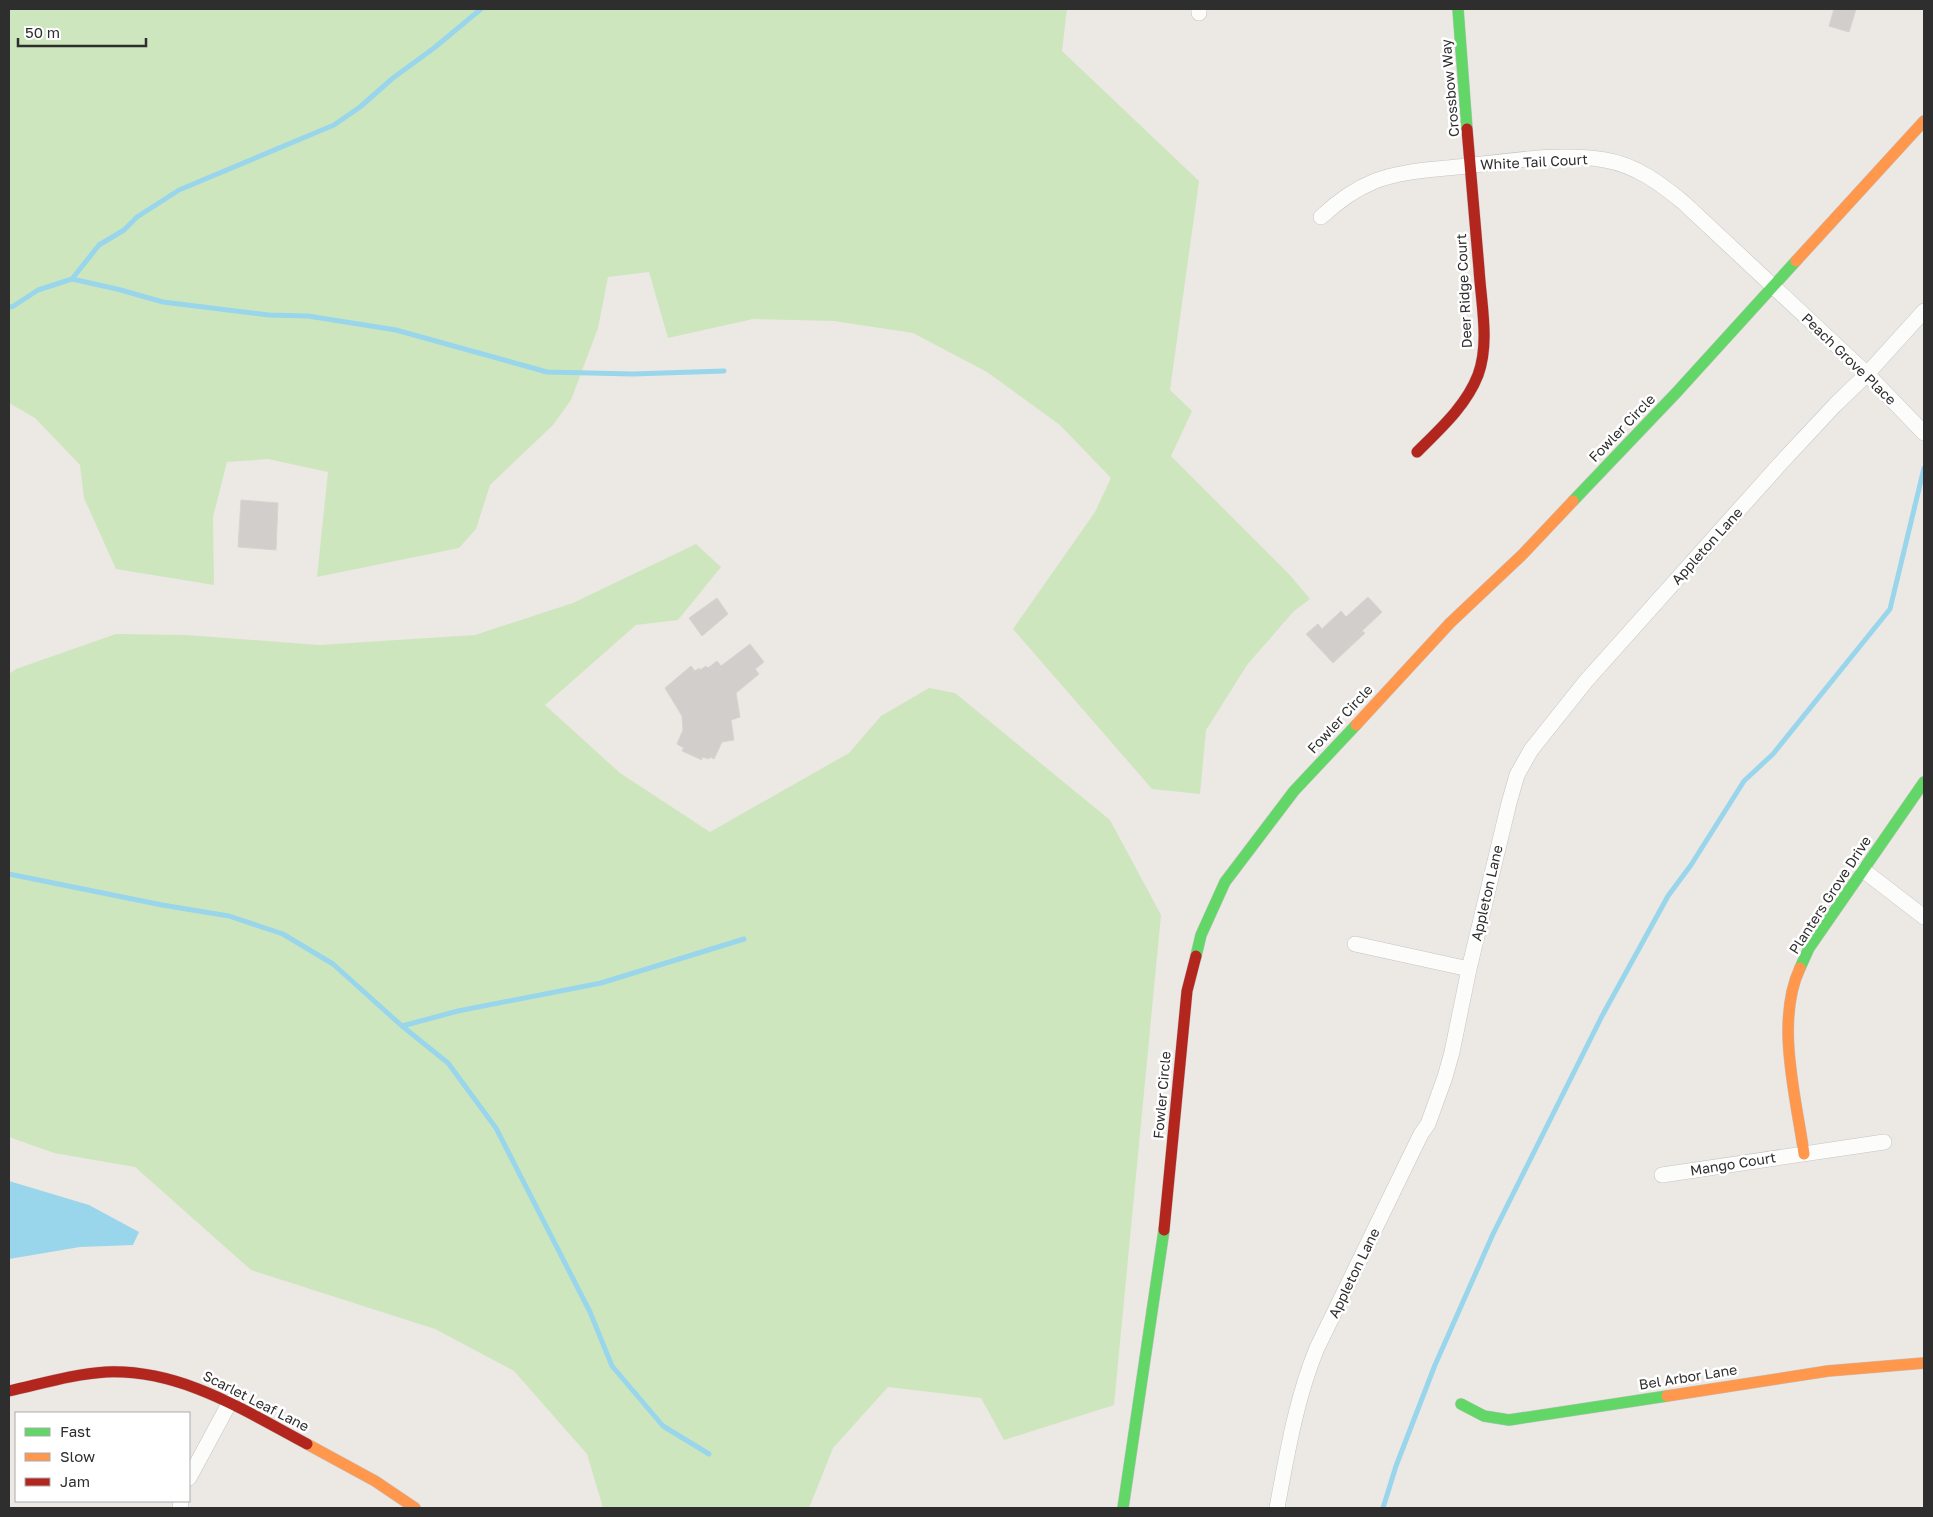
<svg xmlns="http://www.w3.org/2000/svg" width="1933" height="1517" font-family="'Golos Text',sans-serif">
<style>
.green{fill:#cee6be}
.water{fill:#99d6ec}
.lines{fill:none;stroke-linecap:round;stroke-linejoin:round}
.stream{stroke:#99d6ec;stroke-width:5}
.building{fill:#d1cecb;stroke:#d7d4d0}
.street-casing{stroke:#c5c4c5;stroke-width:16}
.fast-casing{stroke:#c5c4c5;stroke-width:12}
.slow-casing{stroke:#c5c4c5;stroke-width:12}
.jam-casing{stroke:#c5c4c5;stroke-width:12}
.street{stroke:#fcfcfb;stroke-width:15}
.fast{stroke:#63d668;stroke-width:11}
.slow{stroke:#ff974d;stroke-width:11}
.jam{stroke:#b3261e;stroke-width:11}
.labels{text-anchor:middle;stroke-width:5;stroke-linejoin:round;paint-order:stroke}
.street-label{font-size:14px;fill:#2e2e2e;stroke:#fff}
</style>
<rect width="100%" height="100%" fill="#ece8e4"/>
<!-- green -->
<path class="green" d="M9 9H1067L1062 51 1199 181 1170 390 1192 411 1171 456 1289 574 1310 599 1294 611 1247 665 1206 730 1200 794 1152 789 1013 629 1095 512 1111 478 1060 425 987 372 913 333 834 321 753 319 668 338 649 272 608 277 598 328 571 400 553 425 490 485 476 529 459 548 317 577 328 472 268 459 227 462 213 517 214 585 116 569 84 498 80 465 35 418 9 403Z
M696 544 721 567 678 620 636 625 545 705 620 773 710 832 849 753 881 716 929 688 955 693 1110 820 1161 915 1114 1405 1004 1440 981 1398 888 1387 833 1448 809 1508H603L587 1454 514 1371 435 1329 251 1270 135 1167 54 1153 9 1137V674L16 669 116 634 186 635 319 645 475 635 573 603Z"/>
<!-- water -->
<path class="water" d="M9 1181 89 1205 139 1232 133 1245 80 1247 9 1259Z"/>
<g class="lines">
<!-- stream -->
<path class="stream" d="M72 279 99 245 124 230 137 217 179 190 334 125 360 107 393 78 434 48 481 9
M9 306 12 307 38 290 72 279 117 289 163 302 269 315 308 316 396 330 547 372 633 374 724 371
M9 874 162 905 229 916 283 934 333 964 402 1026 448 1063 496 1128 590 1312 612 1366 663 1426 709 1454
M402 1026 458 1011 601 983 744 939
M1383 1508 1396 1466 1435 1365 1493 1234 1602 1016 1668 896 1691 865 1744 781 1773 754 1890 609 1924 468"/>
</g>
<!-- building -->
<path class="building" d="M1834 9H1856L1849 32 1829 26Z
M241 500 278 503 276 550 238 547Z
M1368 597 1382 612 1362 631 1365 633 1333 663 1306 634 1318 624 1322 629 1341 611 1346 617Z
M717 598 728 614 702 636 689 618Z
M750 644 764 662 755 669 759 674 736 693 740 717 731 720 734 740 722 742 714 759 710 757 709 759 702 757V760L682 751 684 748 677 744 683 730 682 716 665 688 691 666 695 671 699 668 700 670 706 666 708 668 717 661 721 666Z"/>
<g class="lines">
<defs>
<path id="street" d="M1199 9V13
M1321 217C1337 202 1355 189 1375 181 1401 171 1430 170 1457 167 1504 162 1559 152 1605 160 1636 165 1661 184 1684 203L1867 374 1924 433
M1863 870 1924 917
M1355 944 1469 969
M1662 1175 1884 1142
M189 1478 230 1402
M180 1508 181 1501
M1277 1508C1287 1454 1296 1399 1317 1348L1421 1134 1428 1124 1445 1077 1452 1052 1469 969 1509 803 1517 775 1531 750 1586 681 1779 465 1835 405 1867 374 1924 311"/>
<path id="fast" d="M1458 9 1467 129
M1573 501 1676 393 1796 261
M1196 956 1201 935 1225 882 1294 791 1356 725
M1800 968 1809 948 1924 782
M1461 1404 1484 1416 1509 1420 1667 1396
M1123 1508 1164 1230"/>
<path id="slow" d="M1796 261 1924 121
M1356 725 1450 623 1523 554 1573 501
M1800 968C1775 1021 1796 1097 1804 1154
M1667 1396 1828 1371 1924 1363
M307 1444 375 1481 415 1508"/>
<path id="jam" d="M1417 452C1440 429 1466 406 1478 375 1490 343 1481 303 1479 269 1475 223 1471 176 1467 129
M1164 1230 1187 991 1196 956
M9 1391C41 1384 73 1374 106 1372 181 1369 243 1410 307 1444"/>
</defs>
<!-- street casing -->
<use href="#street" class="street-casing"/>
<!-- fast casing -->
<use href="#fast" class="fast-casing"/>
<!-- slow casing -->
<use href="#slow" class="slow-casing"/>
<!-- jam casing -->
<use href="#jam" class="jam-casing"/>
<!-- street -->
<use href="#street" class="street"/>
<!-- fast -->
<use href="#fast" class="fast"/>
<!-- slow -->
<use href="#slow" class="slow"/>
<!-- jam -->
<use href="#jam" class="jam"/>
</g>
<g class="labels">
<!-- street labels -->
<g class="street-label">
<text transform="translate(1450 88) rotate(-95)" y="5">Crossbow Way</text>
<text transform="translate(1534 162) rotate(-3)" y="5">White Tail Court</text>
<text transform="translate(1464 291) rotate(-93)" y="5">Deer Ridge Court</text>
<text transform="translate(1849 359) rotate(44)" y="5">Peach Grove Place</text>
<text transform="translate(1622 428) rotate(-46)" y="5">Fowler Circle</text>
<text transform="translate(1707 546) rotate(-48)" y="5">Appleton Lane</text>
<text transform="translate(1340 719) rotate(-47)" y="5">Fowler Circle</text>
<text transform="translate(1487 893) rotate(-77)" y="5">Appleton Lane</text>
<text transform="translate(1830 895) rotate(-57)" y="5">Planters Grove Drive</text>
<text transform="translate(1162 1095) rotate(-85)" y="5">Fowler Circle</text>
<text transform="translate(1733 1164) rotate(-9)" y="5">Mango Court</text>
<text transform="translate(1354 1273) rotate(-64)" y="5">Appleton Lane</text>
<text transform="translate(1688 1377) rotate(-9)" y="5">Bel Arbor Lane</text>
<text transform="translate(256 1401) rotate(27)" y="5">Scarlet Leaf Lane</text>
</g>
</g>
<!-- border -->
<rect width="1933" height="1517" fill="none" stroke="#2e2e2e" stroke-width="20"/>
<!-- legend -->
<rect x="15" y="1412" width="175" height="90" fill="#ffffff" stroke="#ababab"/>
<rect x="25" y="1428" width="25" height="8" fill="#63d668" stroke="#ababab"/>
<text x="60" y="1437" font-size="15" fill="#2e2e2e">Fast</text>
<rect x="25" y="1453" width="25" height="8" fill="#ff974d" stroke="#ababab"/>
<text x="60" y="1462" font-size="15" fill="#2e2e2e">Slow</text>
<rect x="25" y="1478" width="25" height="8" fill="#b3261e" stroke="#ababab"/>
<text x="60" y="1487" font-size="15" fill="#2e2e2e">Jam</text>
<!-- scale -->
<path d="M18 38v8h128v-8" fill="none" stroke="#2e2e2e" stroke-width="2.5"/>
<text x="25" y="38" font-size="15" fill="#2e2e2e" stroke="#ffffff" stroke-width="4" paint-order="stroke">50 m</text>
</svg>
